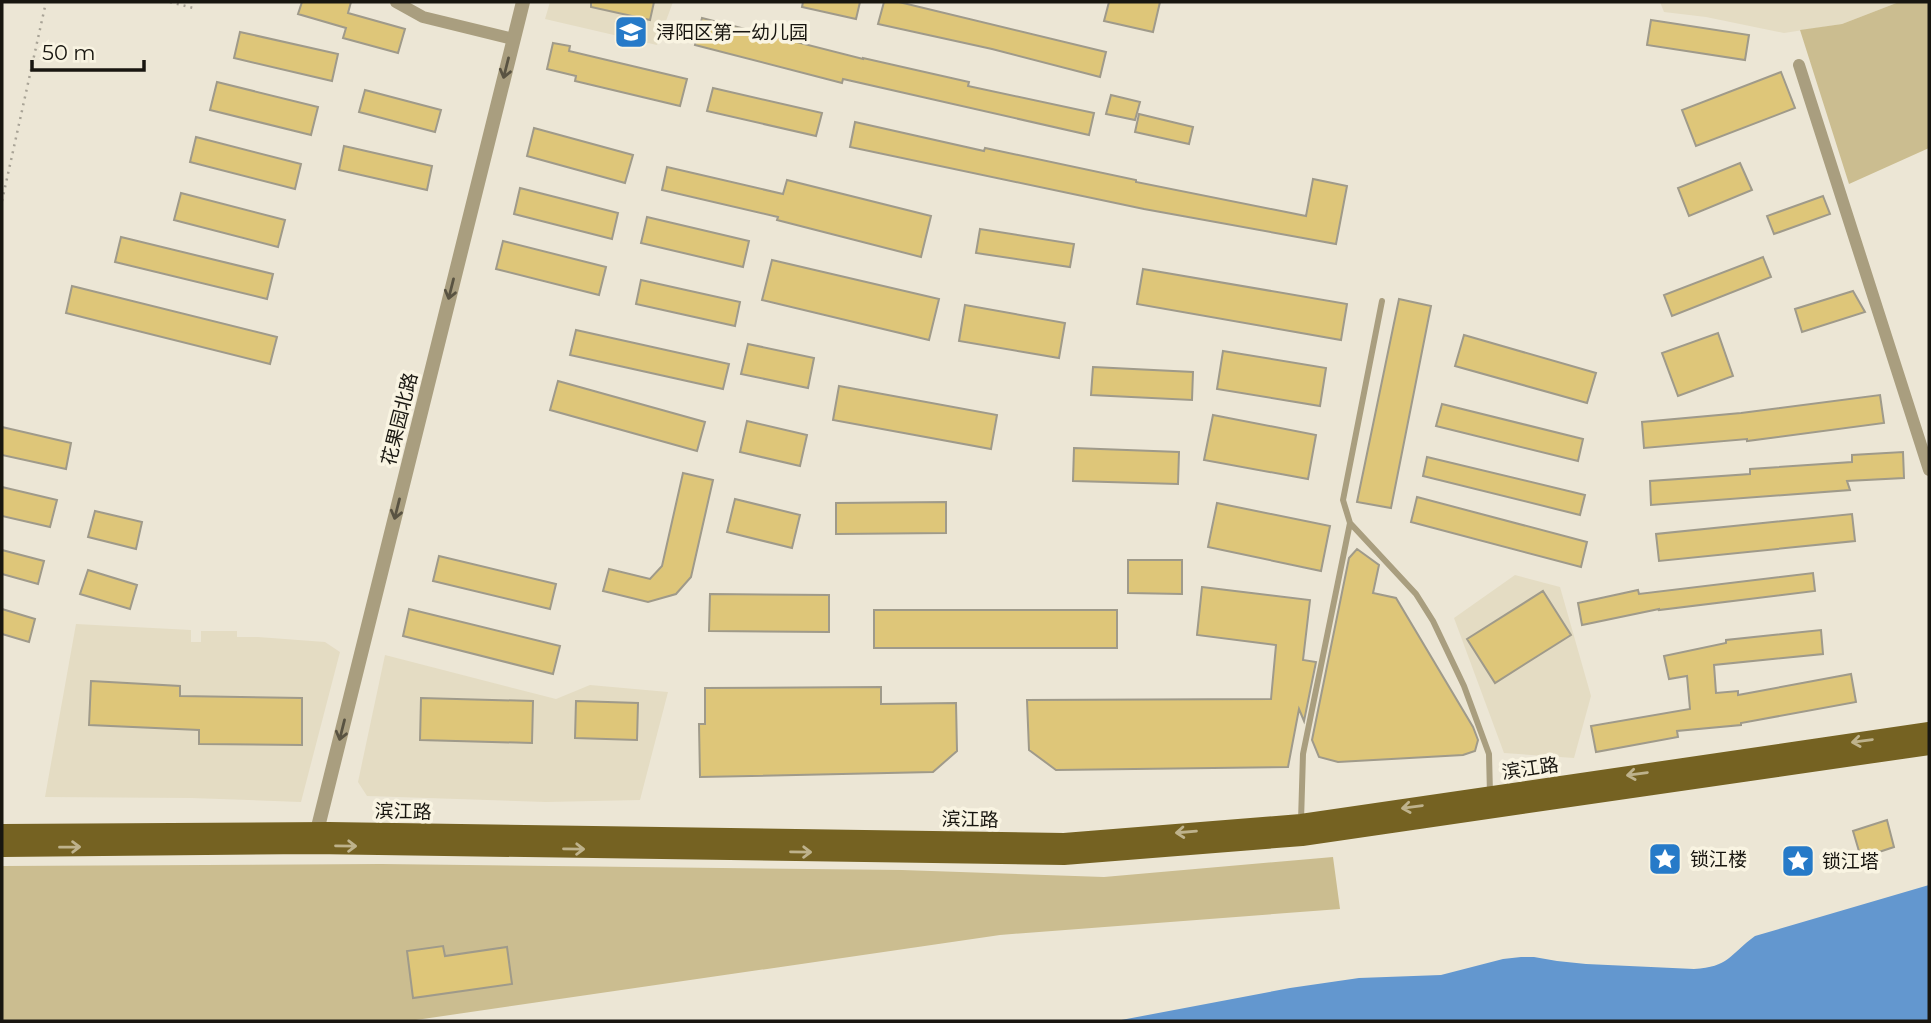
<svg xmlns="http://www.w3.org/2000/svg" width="1931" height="1023" font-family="Montserrat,'Noto Sans SC',sans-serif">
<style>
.built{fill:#e4dcc3}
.green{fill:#cbbd90}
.water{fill:#6397cf}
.building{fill:#dec679;stroke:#9f9a8a;stroke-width:2}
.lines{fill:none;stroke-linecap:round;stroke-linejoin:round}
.path{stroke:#a8a396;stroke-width:2.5;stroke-dasharray:2 5;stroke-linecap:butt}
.service{stroke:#a99e7f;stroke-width:6}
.minor{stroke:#a99e7f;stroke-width:12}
.tertiary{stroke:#a99e7f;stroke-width:14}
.primary{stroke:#756222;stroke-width:18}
.oneway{stroke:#595342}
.oneway2{stroke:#beb28c}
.labels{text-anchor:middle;stroke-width:7;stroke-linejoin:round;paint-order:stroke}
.poi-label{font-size:19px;fill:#181610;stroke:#f9f4e2;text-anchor:start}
.street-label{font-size:19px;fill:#181610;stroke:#f9f4e2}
</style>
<rect width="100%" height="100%" fill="#ece6d5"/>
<!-- built -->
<path class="built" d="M550 2H673L657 45 545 19Z
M1660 2H1899L1842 24 1784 33 1706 17 1664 12Z
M1515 575 1560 587 1591 696 1574 758 1504 753 1454 618Z
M76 624 191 630V642H201V631H237V637H258L325 642 340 652 301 802 191 798 45 797Z
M385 655 556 699 590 685 668 692 640 800 546 802 367 796 358 782Z"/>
<!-- green -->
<path class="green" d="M1899 2H1929V148L1849 184 1800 30 1842 24Z
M1333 857 1340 909 1000 935 409 1021H2V866L381 864 902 870 1104 877Z"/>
<!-- water -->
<path class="water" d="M1929 885V1021H1116L1290 988 1359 978 1441 975 1503 959 1521 957H1534L1557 961 1586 964 1694 969C1729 967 1729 955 1755 936Z"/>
<!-- building -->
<path class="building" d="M302 2H351L348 13 405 29 398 53 343 38 346 28 298 14Z
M591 2H654L650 20 591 7Z
M803 2H860L856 19 802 7Z
M884 2H899L1106 52 1100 77 992 49 878 24Z
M1109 2H1160L1153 32 1104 21Z
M702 18 863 59V58L969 82 968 86 1094 113 1089 135 843 79 842 83 695 45Z
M1651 20 1749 35 1745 60 1647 45Z
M240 32 338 54 332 81 234 58Z
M553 43 570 46 569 51 687 79 680 106 575 81 576 76 547 69Z
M1781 72 1795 108 1696 146 1682 110Z
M217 82 318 107 311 135 210 110Z
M713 88 822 113 816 136 707 111Z
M365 90 441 110 435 132 359 112Z
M1111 95 1140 102 1135 120 1106 114Z
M1139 114 1193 127 1189 144 1135 132Z
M855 122 984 151 985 148 1136 180V182L1306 216 1313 179 1347 186 1336 244 1144 209 850 147Z
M534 128 633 155 625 183 527 156Z
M196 137 301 164 295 189 190 162Z
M344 146 432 166 427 190 339 170Z
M1740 163 1752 190 1689 216 1678 188Z
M667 167 783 194 787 180 931 216 921 257 777 220 778 217 662 190Z
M520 188 618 213 612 239 514 214Z
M181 193 285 220 278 247 174 220Z
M1823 196 1830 214 1774 234 1767 216Z
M647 217 749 241 743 267 641 243Z
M980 229 1074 244 1070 267 976 253Z
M121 237 273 274 267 299 115 262Z
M503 241 606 267 599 295 496 269Z
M1763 257 1771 277 1672 316 1664 295Z
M772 260 939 299 929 340 762 300Z
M1143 269 1347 304 1341 340 1137 304Z
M641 280 740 302 735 326 636 304Z
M72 286 277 337 270 364 66 313Z
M1853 291 1865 312 1802 332 1795 309Z
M1399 299 1431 306 1391 508 1357 502Z
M965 305 1065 323 1059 358 959 341Z
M576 330 729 364 723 389 570 355Z
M1718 333 1733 376 1678 396 1662 353Z
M1464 335 1596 373 1587 403 1455 366Z
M748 344 814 358 808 388 741 374Z
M1223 351 1326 368 1320 406 1217 389Z
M1093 367 1193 372 1192 400 1091 395Z
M558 381 705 422 697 451 550 410Z
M839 386 997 415 991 449 833 420Z
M1880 395 1884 423 1747 441V439L1644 448 1642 422 1741 413Z
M1442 404 1583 439 1578 461 1436 426Z
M1213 415 1316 435 1308 479 1204 460Z
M747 421 807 435 800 466 740 452Z
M2 427 71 443 66 469 2 455Z
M1074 448 1179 452 1178 484 1073 481Z
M1903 452 1904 478 1847 481 1850 490 1651 505 1650 481 1750 474V469L1852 462V455Z
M1427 457 1585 495 1580 515 1423 476Z
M683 473 713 480 691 577 676 594 648 602 603 591 609 569 650 579 662 566Z
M2 487 57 500 50 527 2 516Z
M1417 497 1587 542 1581 567 1411 522Z
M735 499 800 515 792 548 727 532Z
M946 502V533L836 534V503Z
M1217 503 1330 526 1321 571 1208 547Z
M95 511 142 522 136 549 88 537Z
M1852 514 1855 541 1659 561 1656 534Z
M1357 549 1379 565 1373 593 1396 598 1473 727 1478 740 1475 751 1463 755 1338 762 1319 757 1312 740 1349 558Z
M2 550 44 561 38 584 2 574Z
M439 556 556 584 550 609 433 581Z
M1128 560H1182V594L1128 593Z
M88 570 137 585 130 609 80 594Z
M1813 573 1815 591 1659 610V609L1582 625 1578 603 1638 590 1639 594Z
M1202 587 1310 600 1303 660 1316 662 1304 721 1299 709 1288 767 1056 770 1029 750 1027 700 1271 699 1276 645 1197 635Z
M1543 591 1571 635 1495 683 1467 639Z
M710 594 829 595V632L709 631Z
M2 609 35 619 29 642 2 634Z
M409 609 560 646 553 674 403 636Z
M874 610H1117V648H874Z
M1821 630 1823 654 1714 665 1716 693 1738 691V695L1851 674 1856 702 1741 723V725L1677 731 1678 737 1596 752 1591 726 1690 709 1687 676 1669 679 1664 656 1726 643V640Z
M91 681 180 686V696L302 698V745L199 744V730L89 725Z
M881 687V704L956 703 957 751 933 772 700 777 699 724H705V688Z
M421 698 533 701 532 743 420 740Z
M576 701 638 703 637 740 575 738Z
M1887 820 1894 847 1861 858 1853 831Z
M443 946 445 956 507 947 512 984 413 998 407 951Z"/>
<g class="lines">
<!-- path -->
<path class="path" d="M170 2 197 9
M2 201 46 2"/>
<!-- service -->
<path class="service" d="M1382 301 1343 500 1350 523 1416 594 1433 621 1464 686 1489 754 1490 794
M1301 821 1303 754 1350 523"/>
<!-- minor -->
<path class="minor" d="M396 2 423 17 513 39
M1799 65 1929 470"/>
<!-- tertiary -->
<path class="tertiary" d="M315 839 523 2"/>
<!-- primary -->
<path class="primary" d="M2 833 329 831 1064 842 1301 823 1929 731
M2 848 313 845 1064 856 1302 837 1929 746"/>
</g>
<!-- one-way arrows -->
<defs><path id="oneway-shaft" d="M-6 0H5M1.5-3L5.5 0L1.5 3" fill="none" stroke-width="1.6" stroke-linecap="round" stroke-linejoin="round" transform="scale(1.75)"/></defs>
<g class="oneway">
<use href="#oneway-shaft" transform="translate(506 68) rotate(104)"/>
<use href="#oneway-shaft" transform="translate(451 289) rotate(104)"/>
<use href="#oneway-shaft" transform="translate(397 509) rotate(104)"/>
<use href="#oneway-shaft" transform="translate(342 730) rotate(104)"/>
</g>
<g class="oneway2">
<use href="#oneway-shaft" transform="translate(1862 741) rotate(172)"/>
<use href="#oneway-shaft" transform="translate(1637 774) rotate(172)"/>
<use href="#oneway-shaft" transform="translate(1412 807) rotate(172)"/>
<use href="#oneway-shaft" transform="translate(1186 832) rotate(175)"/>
<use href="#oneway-shaft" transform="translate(346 846) rotate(1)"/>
<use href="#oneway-shaft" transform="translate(70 847) rotate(-1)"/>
<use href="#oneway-shaft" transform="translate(574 849) rotate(1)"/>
<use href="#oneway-shaft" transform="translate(801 852) rotate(1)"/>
</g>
<!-- icons -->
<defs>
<symbol id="school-square" viewBox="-11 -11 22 22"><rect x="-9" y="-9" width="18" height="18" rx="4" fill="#267ac8" stroke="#f9f4e2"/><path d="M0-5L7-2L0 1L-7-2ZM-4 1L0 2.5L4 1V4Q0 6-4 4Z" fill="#fff"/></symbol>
<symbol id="sight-square" viewBox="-11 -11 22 22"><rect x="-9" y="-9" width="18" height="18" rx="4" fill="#267ac8" stroke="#f9f4e2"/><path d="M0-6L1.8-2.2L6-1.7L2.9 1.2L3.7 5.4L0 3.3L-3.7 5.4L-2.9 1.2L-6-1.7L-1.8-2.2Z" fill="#fff"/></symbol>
</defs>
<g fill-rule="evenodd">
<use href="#school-square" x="612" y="13" width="38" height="38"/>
<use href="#sight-square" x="1646" y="840" width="38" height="38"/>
<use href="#sight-square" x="1779" y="842" width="38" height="38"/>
</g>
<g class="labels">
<!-- poi labels -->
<g class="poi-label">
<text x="656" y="39">浔阳区第一幼儿园</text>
<text x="1690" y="866">锁江楼</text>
<text x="1822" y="868">锁江塔</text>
</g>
<!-- street labels -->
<g class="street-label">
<text transform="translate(399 419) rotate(-76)" y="7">花果园北路</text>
<text transform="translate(1530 768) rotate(-8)" y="7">滨江路</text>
<text transform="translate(403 811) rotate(1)" y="7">滨江路</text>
<text transform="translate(970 819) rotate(1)" y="7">滨江路</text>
</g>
</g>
<!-- border -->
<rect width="1931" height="1023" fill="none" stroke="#181610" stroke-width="7"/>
<!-- scale -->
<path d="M32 60v10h112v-10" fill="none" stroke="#181610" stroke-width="3.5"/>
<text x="42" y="60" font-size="21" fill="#181610" stroke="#f9f4e2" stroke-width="5" paint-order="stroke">50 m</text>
</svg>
